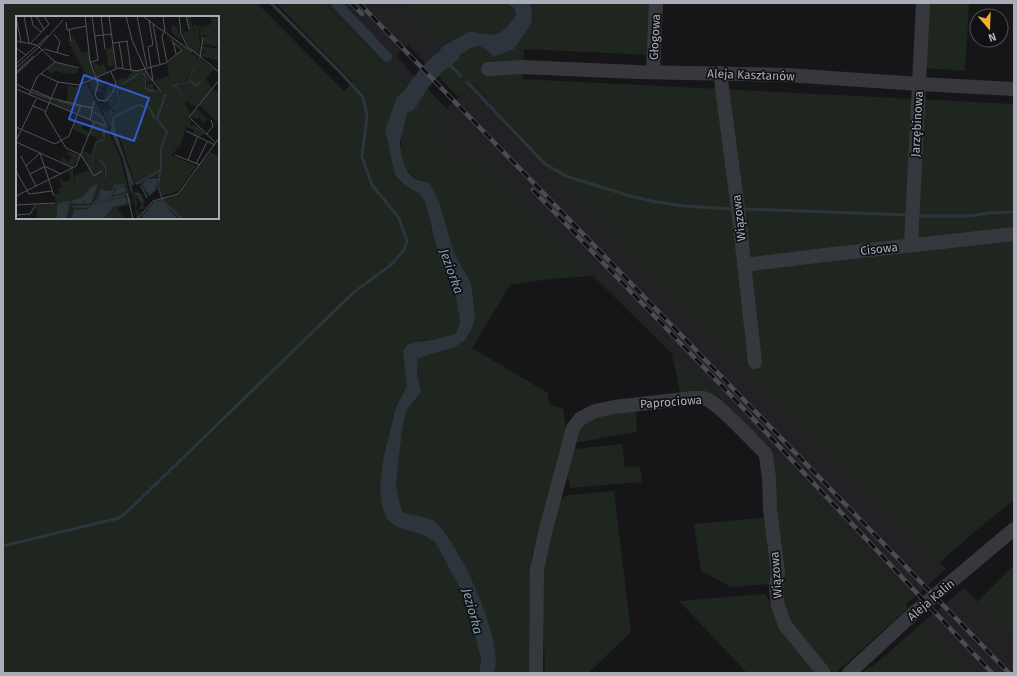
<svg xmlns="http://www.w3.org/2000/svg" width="1017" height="676" font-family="'Fira Sans',sans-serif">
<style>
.built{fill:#222225}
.green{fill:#1e261f;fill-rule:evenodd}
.water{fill:#2c353c}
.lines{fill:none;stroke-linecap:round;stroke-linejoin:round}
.stream{stroke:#2c353c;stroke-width:3}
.canal{stroke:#2c353c;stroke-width:10}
.river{stroke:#2c353c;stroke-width:18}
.minor{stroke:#37383d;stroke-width:14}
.rail-casing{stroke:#4a4c52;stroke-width:4.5}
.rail{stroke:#111113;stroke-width:3;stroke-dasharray:9;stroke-linecap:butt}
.labels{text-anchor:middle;stroke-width:3.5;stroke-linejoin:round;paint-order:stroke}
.street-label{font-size:12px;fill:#a8adb8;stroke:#111113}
.water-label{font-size:13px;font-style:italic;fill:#7f9bb3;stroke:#111113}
.inset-river{fill:none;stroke:#2c353c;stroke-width:2}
.inset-road{fill:none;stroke:#505258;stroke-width:1}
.view{fill:#325cd3;fill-opacity:0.15;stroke:#325cd3;stroke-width:2}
.inset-edge{fill:none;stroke:#a8adb8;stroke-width:2}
</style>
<rect width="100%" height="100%" fill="#161618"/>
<!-- built -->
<path class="built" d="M325 3H402L443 46 428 66 408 45 396 56 416 78 407 86Z
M475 84 750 375 752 386 765 388 946 569 911 600 873 558 713 391 672 354 593 276 580 260 478 157 467 167 431 127 450 105Z
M964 588 1014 639V673H971L921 624Z"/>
<!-- green -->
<path class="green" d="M3 3H257L344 91 353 82 276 3H325L407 86 397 97 385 130 389 149 405 185 419 194 425 202 442 267 455 290 460 322 456 333 446 338 422 340 407 386 396 407 383 459 380 488 382 507 397 527 423 535 435 542 463 594 474 630 481 660 479 673H3ZM17 17H218V218H17Z
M402 3H508L514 8 516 15C502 37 494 37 470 31L443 46Z
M529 3H651L649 55 524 49 522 79 1014 104V500L973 533 939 563 765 388 752 386 750 375 509 124 475 84 458 97 438 76C447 68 468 43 481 47 486 49 490 54 494 57L514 49 520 39 532 9Z
M929 3H969L965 71 925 68Z
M427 88 447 109 431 127 467 167 478 156 580 260 593 276 550 279 510 285 472 348 548 393 549 404 563 409 567 433 544 519 532 555 530 673H494L496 667 475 588 460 557 444 531 423 517 410 516 403 512 400 504 396 485 402 431 406 411 421 392 417 373 418 359 434 353 475 316 471 283 454 253 440 204 423 180C393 176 399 127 410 107 414 100 421 94 427 88Z
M672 354 713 391 873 558 911 600 906 604 908 608 837 672H833L829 668 785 615 774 475 728 412 680 393Z
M636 410 637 432 574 443 575 431 589 418Z
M622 444 625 467 640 466 642 482 570 488 567 472 573 451 575 449Z
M614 491 631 632 588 673H544L545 663 543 624V574L547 540 560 502 563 498 569 495Z
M768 517 773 575 771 584 731 587 701 571 694 524Z
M1014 565V639L977 602Z
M765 594 784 628 815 673H747L679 601Z
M921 624 971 673H863L868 667H872Z"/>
<!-- water -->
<path class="water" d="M507 3H529L532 9 531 24 514 49 494 57C490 54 486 49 481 47 468 43 447 68 438 76L428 66 443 46 470 31C494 37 502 37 516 15L514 8Z
M416 78 427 88 411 105 407 113 400 143 402 158 408 173 415 179 430 183 440 204 454 253 471 283 475 316 472 328 465 340 453 348 434 353 418 359 417 373 421 392 406 411 402 431 396 485 400 504 403 512C413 517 426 515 435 522 459 542 506 644 494 673H479L481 660 474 630 463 594 435 542 423 535 397 527 387 519 382 507 380 488 383 459 396 407 407 386 403 351 408 344C424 340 441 340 456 333L460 322 455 290 442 267 425 202 419 194 405 185 395 175 385 130 397 97Z"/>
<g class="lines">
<!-- stream -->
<path class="stream" d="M448 63 461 76
M467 82 545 164 566 176 630 196 656 202 684 206 732 209
M746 209 907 215
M919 216H970L990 213 1014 212
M3 546 119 518 129 510 353 293 392 264 404 250 407 241 399 218 372 185 362 157 367 116 363 97 339 71 271 3"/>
<!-- canal -->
<path class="canal" d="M336 3 387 57"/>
<!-- river -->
<path class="river" d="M408 103C418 84 433 66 451 54"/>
<!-- minor -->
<path class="minor" d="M488 69 521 67 637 72 787 75 919 84 1014 89
M653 71 656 3
M720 73 738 209 755 362
M911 245 923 3
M744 265 825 255 1014 234
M536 673 537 569 545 533 573 428 580 419 595 411 614 407 693 398C697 398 702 397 706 399 718 403 753 441 764 452L766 456 769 478 770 509 778 572 776 588 778 606 785 625 824 673
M849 673 915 612 1014 529"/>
<defs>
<path id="rail" d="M351 3 362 14
M359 3 1009 673
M533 190 743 408 992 673"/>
</defs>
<!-- rail casing -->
<use href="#rail" class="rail-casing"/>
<!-- rail -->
<use href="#rail" class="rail"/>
</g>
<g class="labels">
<!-- street labels -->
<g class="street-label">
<text transform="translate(655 37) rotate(-87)" y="4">Głogowa</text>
<text transform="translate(751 75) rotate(2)" y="4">Aleja Kasztanów</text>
<text transform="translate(917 124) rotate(-87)" y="4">Jarzębinowa</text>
<text transform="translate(739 218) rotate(-97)" y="4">Wiązowa</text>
<text transform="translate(879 249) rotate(-6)" y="4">Cisowa</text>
<text transform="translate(671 402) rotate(-4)" y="4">Paprociowa</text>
<text transform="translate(776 575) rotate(-94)" y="4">Wiązowa</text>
<text transform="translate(931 600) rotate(-40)" y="4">Aleja Kalin</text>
</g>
<!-- water labels -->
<g class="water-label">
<text transform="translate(452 271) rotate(70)" y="5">Jeziorka</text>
<text transform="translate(473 611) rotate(75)" y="5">Jeziorka</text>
</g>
</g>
<!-- overview -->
<g transform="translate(16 16)">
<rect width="203" height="203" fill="#161618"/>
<path d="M170 0H174L179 22 177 8 182 10 183 7 184 11 194 7V0L196 2 194 8 183 13 184 31 180 39 168 24 165 5 168 16 173 15ZM196 0 203 2V31L187 28 188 22 191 19H186L185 27 186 30 203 33V45L185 40 190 35 186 34 184 39H181L185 30 184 13 196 8ZM155 9 162 11 166 25 156 17ZM56 18 66 37 73 36 79 62 73 65 52 25V22L57 24ZM152 19 180 40 179 53 172 58 171 66 161 67H173V59L180 52 181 41 202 56 197 54 190 63 196 73 203 76V103L197 110 200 105 183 89 184 87 180 91 176 88 174 90 172 85 169 87 175 99 181 92 191 104 187 107 183 101 181 103 173 101 172 103 176 105 174 109 181 110 189 118 181 122 177 119 178 114 170 111 164 131 155 128 162 132 155 139 181 150 162 175 146 180 142 170 144 161 132 162 125 168H119L105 125 98 112 118 168 115 169 110 146 94 111 97 107 96 96 100 94 105 84 102 72 109 69 123 58 129 61V73L132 75 147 76 158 83 161 82 165 78 161 70H157L160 67 156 71H160L164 78 158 82 149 76 131 73 130 60 122 57 101 71 104 85 99 93 95 94 96 106 93 110 86 94 92 95 96 92 91 85H87L92 70 99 67 92 84 96 78 100 65 109 61 110 63 116 56 113 54H129L137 65 131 66V68L139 67 137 72 145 75 138 65 153 60 151 48 167 33 157 24V29ZM97 31 98 50H92L90 33ZM39 46 62 53 61 57 50 58 39 55 35 58 31 53ZM76 46 86 50 87 46 92 56 81 62ZM95 57V58L84 62 88 71 82 70 85 76 80 75 79 77 83 87 73 66ZM71 68 92 110 84 113 88 117V123L81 126 77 137 78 146 84 145 88 150 89 160 76 190H56L53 203H22L20 192 22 189 40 187 38 179 44 177 42 173 46 171 43 160 48 166 52 165 55 161 52 155 57 153 58 167 59 159 73 154 65 139 67 135 75 138 78 129 81 122 73 118 78 107 86 108 34 87 36 83 51 86 52 69 60 71ZM59 105 67 108 66 113 73 116 72 121 56 112ZM91 112 104 141 116 188 101 192 108 200 104 203H54L56 191H74L80 186 90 162V152L85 144H77L81 127 88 125 90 120 86 113ZM52 135 64 140 57 151 45 146 46 141 53 146 55 140 50 138ZM194 136 203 140V203H122L137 186 162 179ZM116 177 123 178 129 192 123 194 125 187 118 179 122 188 119 191 124 199 121 202Z" fill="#1e261f"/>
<path d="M180 40V52L177 57 173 59V67L157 69 161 70 165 77 164 80 158 83 146 76 158 82 163 80 164 77 160 71H156L157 68 172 66 173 58 179 53ZM122 57H128L130 60V72L145 76H133L129 73V61L125 57 108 69 103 70 102 78 105 85 100 94H96L97 108 93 111 96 106 95 94 99 93 104 85 101 79V71ZM92 110 91 112 86 113 89 116V123L88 125 81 127 78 138 77 145 85 144 90 150 91 158 80 186 76 191 62 192 56 191 53 203 56 190H75L80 183 89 160V152L84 145H76L77 137 80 126 88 123 85 112ZM142 162 140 174 133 180 126 168 131 163ZM82 167 75 187 69 188 68 184 66 188 54 187 57 184 66 182 74 172ZM101 171H109L110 176 97 180ZM85 174 96 175 93 182 82 184ZM109 181 112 187 97 191 87 203H56L58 194 72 193 82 187ZM145 184 161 203H127V200L138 186ZM51 185 54 186 50 203H41V188Z" fill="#2c353c"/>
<path class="inset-river" d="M0 56 18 40M173 64 180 70 185 65M15 76 34 83M150 77 141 103 151 116 145 133V152L142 170 147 185 166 203M42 85 64 91M133 91 139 103M77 96 86 101 90 109M95 113 108 143 116 177M120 168 145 154M117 169 97 111 98 101 122 89 133 91M125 169 131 182M119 177 123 178 127 186M94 181 99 170 109 169M80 186 109 179"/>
<path class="inset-road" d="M8 0 13 27M15 0 17 9 25 16M20 0 28 13M69 0 74 45 82 68 79 79 82 84 90 85 96 77 100 67 95 56M85 0 89 33M93 0 100 52M110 0 116 24 131 57 145 76M121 0 131 51M127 0 145 14M147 0 149 15M163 0 165 18 171 30 203 56M170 0 173 13M0 1 5 26M133 4 137 29 132 31 137 65M50 6 51 14 70 10M137 8 144 48M53 13 55 25M145 13 176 36M148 15 146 21 151 46M38 18 44 26 41 36M79 20 95 18M0 25 21 29 39 46 63 52M111 25 115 54M157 25 160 38M103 26 107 52M97 27 112 25M14 28 33 8 28 0M22 29 32 19M0 32 10 39M28 33 53 40M184 42 187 21M75 46 82 44 76 0M0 48 21 29M0 52 23 31 47 4M0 58 27 33M25 58 42 66 63 69 102 52 121 55 150 47 166 34 158 27M42 66 29 97 50 132 65 139 78 160 86 155M0 68 14 75M0 73 89 110M15 73 35 82 76 92M13 79 21 61 39 46M17 90 29 95M74 104 78 85M0 111 39 128 53 120 65 89M170 115 199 129M190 119 197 110 195 104M0 125 20 83M0 126 57 152M200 127 173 101 203 64M159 139 184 149M5 140 20 170M172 144 181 122M180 148 191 126M10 150 24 137 38 180M28 150 45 158M0 155 13 178 36 175M14 158 28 151M111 177 117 203M0 180 60 150 78 106M0 189 39 187M0 199 14 198 20 189M121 203 137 185 162 178 203 122"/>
<path class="view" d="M68 59 133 82 118 125 53 103Z"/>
<rect width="203" height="203" class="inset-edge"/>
</g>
<!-- border -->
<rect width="1017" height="676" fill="none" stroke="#a8adb8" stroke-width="8"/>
<!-- north arrow -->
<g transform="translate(989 28) rotate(161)"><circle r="19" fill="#111113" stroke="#4d4f55"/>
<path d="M0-3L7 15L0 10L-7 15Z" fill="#f2b134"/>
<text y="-6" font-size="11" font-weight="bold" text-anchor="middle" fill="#a8adb8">N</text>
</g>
</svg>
